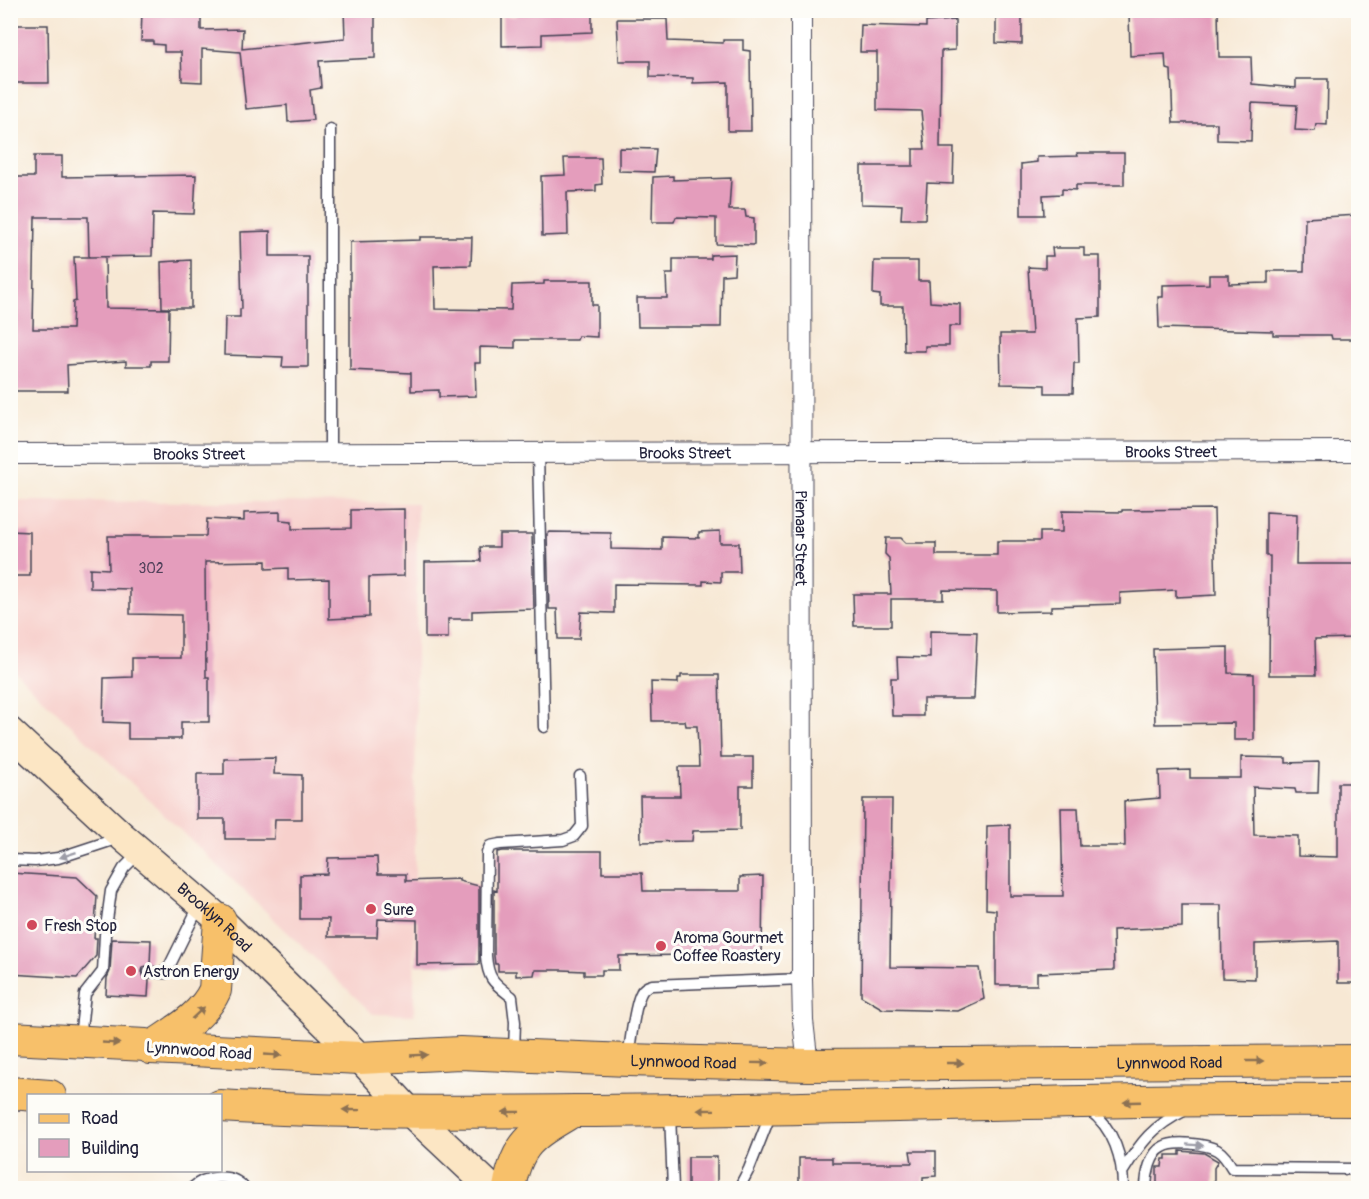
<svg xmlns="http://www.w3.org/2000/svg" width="1369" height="1199" font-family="Pangolin,sans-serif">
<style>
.built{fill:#f7d0cc}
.building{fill:#e49dbc}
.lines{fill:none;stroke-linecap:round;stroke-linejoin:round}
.lane-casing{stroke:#424052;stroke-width:13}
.street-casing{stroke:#424052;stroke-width:22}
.secondary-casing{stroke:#424052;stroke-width:31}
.primary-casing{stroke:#424052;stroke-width:34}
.lane{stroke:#fff;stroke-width:10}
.street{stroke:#fff;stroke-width:20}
.secondary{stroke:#fce6c4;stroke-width:28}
.primary{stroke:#f7c06b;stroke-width:32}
.oneway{fill:#9c9ca7}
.oneway2{fill:#8c7153}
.poi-dot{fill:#d1495b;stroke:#fdfcf7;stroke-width:2}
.labels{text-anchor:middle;stroke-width:6;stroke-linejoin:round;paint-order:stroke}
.number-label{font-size:14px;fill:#52415b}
.street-label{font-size:16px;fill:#22223b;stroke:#fdfcf7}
.poi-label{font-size:16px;fill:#22223b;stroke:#fdfcf7;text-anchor:start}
</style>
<rect width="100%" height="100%" fill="#fdfcf7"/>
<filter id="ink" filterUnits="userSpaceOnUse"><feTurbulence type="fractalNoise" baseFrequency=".0167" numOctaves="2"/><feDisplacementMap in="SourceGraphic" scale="12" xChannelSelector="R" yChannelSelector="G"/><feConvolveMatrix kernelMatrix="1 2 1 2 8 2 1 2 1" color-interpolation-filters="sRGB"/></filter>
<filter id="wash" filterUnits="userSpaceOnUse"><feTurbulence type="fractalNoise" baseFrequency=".008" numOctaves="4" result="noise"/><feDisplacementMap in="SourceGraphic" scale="24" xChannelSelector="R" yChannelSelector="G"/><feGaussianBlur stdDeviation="1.35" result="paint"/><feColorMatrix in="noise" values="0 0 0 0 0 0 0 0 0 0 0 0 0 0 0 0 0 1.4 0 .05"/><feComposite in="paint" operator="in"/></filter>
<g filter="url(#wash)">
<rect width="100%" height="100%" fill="#f7e8d4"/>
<!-- built -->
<path class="built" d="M10 501 417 503 414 1015 373 1014 11 668Z"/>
<g id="blocks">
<!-- building -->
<path class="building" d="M142 10H201V30L243 29 242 49 345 38 344 10H375V58L319 61 321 88 310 90 313 120 288 122 287 105 246 109 240 52 202 49V82L182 81 181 52H164V45L153 44V41H141Z
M516 10H592V32L542 34V45L502 46V16H516Z
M996 10H1022V44L996 43Z
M1129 10H1218L1219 57H1251L1252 84 1296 88V79H1328L1327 125 1316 124 1315 131 1295 130 1297 105 1252 103 1251 141 1217 140V123H1173L1171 70 1166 69 1165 54 1130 56Z
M617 19H667L668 41 723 43V40H743V50L750 51 751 131H728V82L693 83V78L650 77V61H619Z
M955 20V50L941 51 940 148H954L953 184 927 183 925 219H901L902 205 861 204V166H913V149H925L921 111 877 110V52H860L861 25 926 27V22Z
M10 25H48L49 83H10Z
M619 148 656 149 654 172 619 171Z
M1077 153H1124V185H1076V190L1062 189V194L1043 195 1044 215H1021V164L1037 162V157L1078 156Z
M34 156H62V177L196 175 194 214 153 213 152 256 89 257 88 217H35L33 329H72L73 302 76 301 74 257H105L106 308 169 309 168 361H151V366H126V361L67 365 68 391H10V177H34Z
M564 158H601L602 184 596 185V191L567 192 568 235 542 236 541 176 565 175Z
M673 176V180L731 178 729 210H745L746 217 754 218V245L716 244V218L676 217 674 222H652L653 177Z
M1359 215V339H1332L1331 335H1273V331L1159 328 1158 297H1163V285L1209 284V275H1229V284L1268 283V271H1304L1305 218Z
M270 231V256H308V367H282L283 357 224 355 225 317H240V309H242L240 232Z
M420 237H472L471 265 434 266 435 309 511 310 512 285 544 284V281H592V305H597V337L578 336 577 340H515V348L480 347V363H475L476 396 439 397V390L411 391V373L350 370V242L420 240Z
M1052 248H1084V256H1100V317L1078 318 1079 363H1074L1073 393H1045V385L1001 384 1000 334H1032L1028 267 1045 268V256H1053Z
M735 254 734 274 722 275 721 327H638L637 298H667L666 274H673V259H711V255Z
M191 260V308H162L161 262Z
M874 261H918V281H929L930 302 960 304V326H949V346H925V351H904L903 306H880V295L873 294Z
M404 509V576L369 577V617L329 619V579L288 580V568L266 569V561L205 562 206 677H209V722H181V739H128V723L103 722 104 678 132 677V658H181V615L130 614V589L90 588V568L109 569 108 536H206L207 519 244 521V513L280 512V520L292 521V529L351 528V510Z
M1214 509 1216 595 1176 597V590L1120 593V604L1051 606V611L997 612V591L943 590V599H891V626H854L853 594H891L889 558 885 554 886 538H901L906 543H936V555H997V541H1040V532H1062V511L1122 512V510Z
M1266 512 1297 514 1296 564H1359V628H1352V638L1315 639 1316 675H1269L1270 556H1266Z
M10 531 30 532V576H10Z
M720 531V543H739L740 572H721V582L703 581V585L614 584V613L581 612 579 639H558L557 609H549L547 534 549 532 611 533V549L662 550V537L699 538V532Z
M499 534H532L534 609 472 611V619H448V638H425V562L481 561 480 547H499Z
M930 631 977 632 974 699H923V716H892L891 678H898L897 657 930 658Z
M1228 647V673L1254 674V740H1234V723L1155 724 1153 649Z
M681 675H719L721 757H753V786H740V830L693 831 692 841 641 842 640 796H680L679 767H699L697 726H686L685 721H652L651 682 678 683V678H681Z
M1241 757 1286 758V763L1319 762 1318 793H1296L1295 789 1253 787 1254 835 1298 836V856L1338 857V783H1359V983H1338V941L1255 944V979L1222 978 1221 905H1182V927L1113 930 1114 970 1037 973V985H996V910L986 909 987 826 1010 825V896H1063L1061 808H1078L1080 846H1125L1124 801 1160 798 1159 771 1190 770V778H1241Z
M275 758 274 774 302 775V819H275L274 839H225V819H197V774H224V759Z
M863 799H892L890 967 979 968 984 999 958 1011 883 1009 861 996Z
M503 851H602V873H642L643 891H740V877L763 876 762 954 619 956V970H602V975H584V971L562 970H535L534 975 516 976V971H498V964H495L494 956V890L497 891V852Z
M377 857 378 874H406V881L459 879V881L479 886V964L417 965V920L378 919 377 937H328L329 919H300V875L327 874 328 858Z
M10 873 77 877 97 896 94 938H97L96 956 77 978 10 974Z
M112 939 151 940 150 965 143 967 142 972 144 978 149 980 148 997 106 995 107 978 110 971Z
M910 1151H936V1176L923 1177V1188H799V1158H832V1163H912Z
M1180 1151 1204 1153 1218 1161 1214 1168V1188H1157V1167H1162L1163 1159H1166V1155H1180Z
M688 1157H717V1188H688Z"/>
</g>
</g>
<g filter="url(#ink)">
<use href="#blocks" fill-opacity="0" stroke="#424052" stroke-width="1.5"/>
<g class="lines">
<defs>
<path id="lane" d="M330 129V453
M538 452 544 727
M10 860 35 861 58 858 119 838
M149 972 166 973 200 904
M80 1038 85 994 103 971 105 935 111 891 124 868 140 852
M514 1052 515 1022 512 997C494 983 488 980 486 956L487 853 490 846 500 844 563 840 574 836 582 826 580 776
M628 1057C631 1041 634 1006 641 993 643 988 648 986 652 985L802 979
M1089 1110C1114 1128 1123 1159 1123 1188
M670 1114 673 1188
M1123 1171C1141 1142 1153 1126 1184 1111
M192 1188C205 1176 232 1172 244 1188
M739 1188 749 1169 771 1113
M1146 1188C1146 1176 1150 1153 1163 1147 1174 1140 1206 1144 1217 1150 1224 1154 1228 1161 1232 1168L1358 1169"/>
<g id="street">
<path id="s1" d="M801 10 802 979 803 1021 808 1065"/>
<path id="s2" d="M10 454 1358 451"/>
</g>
<g id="secondary">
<path id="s3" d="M10 732 123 837 220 920 360 1058 409 1111 491 1188"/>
</g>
<g id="primary">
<path id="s4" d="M10 1038 146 1045 151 1048 360 1058 460 1053 628 1060 808 1065 1358 1061"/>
<path d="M151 1048C174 1032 203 1017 215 990L220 920"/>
<path d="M10 1093 50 1096"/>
<path d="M220 1106C338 1113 457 1112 575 1111 836 1110 1097 1098 1358 1100"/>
<path d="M509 1188C517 1142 534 1134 571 1112"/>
</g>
</defs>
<!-- lane casing -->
<use href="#lane" class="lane-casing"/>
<!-- street casing -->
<use href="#street" class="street-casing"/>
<!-- secondary casing -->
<use href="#secondary" class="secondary-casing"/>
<!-- primary casing -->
<use href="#primary" class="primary-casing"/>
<!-- lane -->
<use href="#lane" class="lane"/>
<!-- street -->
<use href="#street" class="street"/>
<!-- secondary -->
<use href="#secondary" class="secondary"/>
<!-- primary -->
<use href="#primary" class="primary"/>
</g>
<!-- one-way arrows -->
<defs><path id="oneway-solid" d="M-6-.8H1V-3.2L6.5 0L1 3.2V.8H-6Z" transform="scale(1.5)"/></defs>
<g class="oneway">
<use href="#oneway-solid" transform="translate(68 855) rotate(162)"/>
<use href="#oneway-solid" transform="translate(1195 1145) rotate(4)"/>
</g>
<g class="oneway2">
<use href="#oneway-solid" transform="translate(198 1013) rotate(-43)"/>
<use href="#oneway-solid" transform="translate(111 1043) rotate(3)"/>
<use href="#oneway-solid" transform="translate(273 1055) rotate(3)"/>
<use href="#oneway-solid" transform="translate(419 1055) rotate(-3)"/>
<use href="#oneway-solid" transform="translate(1255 1061)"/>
<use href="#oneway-solid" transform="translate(760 1063) rotate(1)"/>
<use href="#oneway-solid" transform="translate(955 1063)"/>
<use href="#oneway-solid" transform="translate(1132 1102) rotate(178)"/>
<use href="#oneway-solid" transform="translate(351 1110) rotate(-179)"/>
<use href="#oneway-solid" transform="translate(706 1110) rotate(179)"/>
<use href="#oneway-solid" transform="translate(511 1112) rotate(179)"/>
</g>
</g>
<!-- markers -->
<g class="poi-dot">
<circle cx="371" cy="909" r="6"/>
<circle cx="32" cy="925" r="6"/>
<circle cx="661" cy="946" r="6"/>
<circle cx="131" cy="971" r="6"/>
</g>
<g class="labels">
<!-- number labels -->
<g class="number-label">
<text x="151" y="573">302</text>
</g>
<!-- street labels -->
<g class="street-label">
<text dy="6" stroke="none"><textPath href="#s2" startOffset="1161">Brooks Street</textPath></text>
<text dy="6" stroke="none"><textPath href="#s2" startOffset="675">Brooks Street</textPath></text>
<text dy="6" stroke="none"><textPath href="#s2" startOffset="189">Brooks Street</textPath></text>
<text dy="6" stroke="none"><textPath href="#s1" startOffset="528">Pienaar Street</textPath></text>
<text dy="6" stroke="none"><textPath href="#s3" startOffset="276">Brooklyn Road</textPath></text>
<text transform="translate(199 1050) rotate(4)" y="6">Lynnwood Road</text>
<text dy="6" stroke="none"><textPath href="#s4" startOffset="675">Lynnwood Road</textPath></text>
<text dy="6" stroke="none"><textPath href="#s4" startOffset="1161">Lynnwood Road</textPath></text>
</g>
<!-- poi labels -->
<g class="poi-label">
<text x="383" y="915">Sure</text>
<text x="44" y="931">Fresh Stop</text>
<text x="673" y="943">Aroma Gourmet<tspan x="673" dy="18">Coffee Roastery</tspan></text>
<text x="143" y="977">Astron Energy</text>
</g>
</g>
<!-- margin -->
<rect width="1369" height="1199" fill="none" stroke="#fdfcf7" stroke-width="36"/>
<!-- legend -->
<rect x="27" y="1094" width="195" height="78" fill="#fdfcf7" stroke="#a5a5ac" stroke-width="1.5"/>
<rect x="39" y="1114" width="30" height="9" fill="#f7c06b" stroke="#a5a5ac" stroke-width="1.5"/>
<text x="81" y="1124" font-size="18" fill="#22223b">Road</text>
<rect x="39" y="1139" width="30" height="18" fill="#e49dbc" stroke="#a5a5ac" stroke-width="1.5"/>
<text x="81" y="1154" font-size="18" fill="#22223b">Building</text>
</svg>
